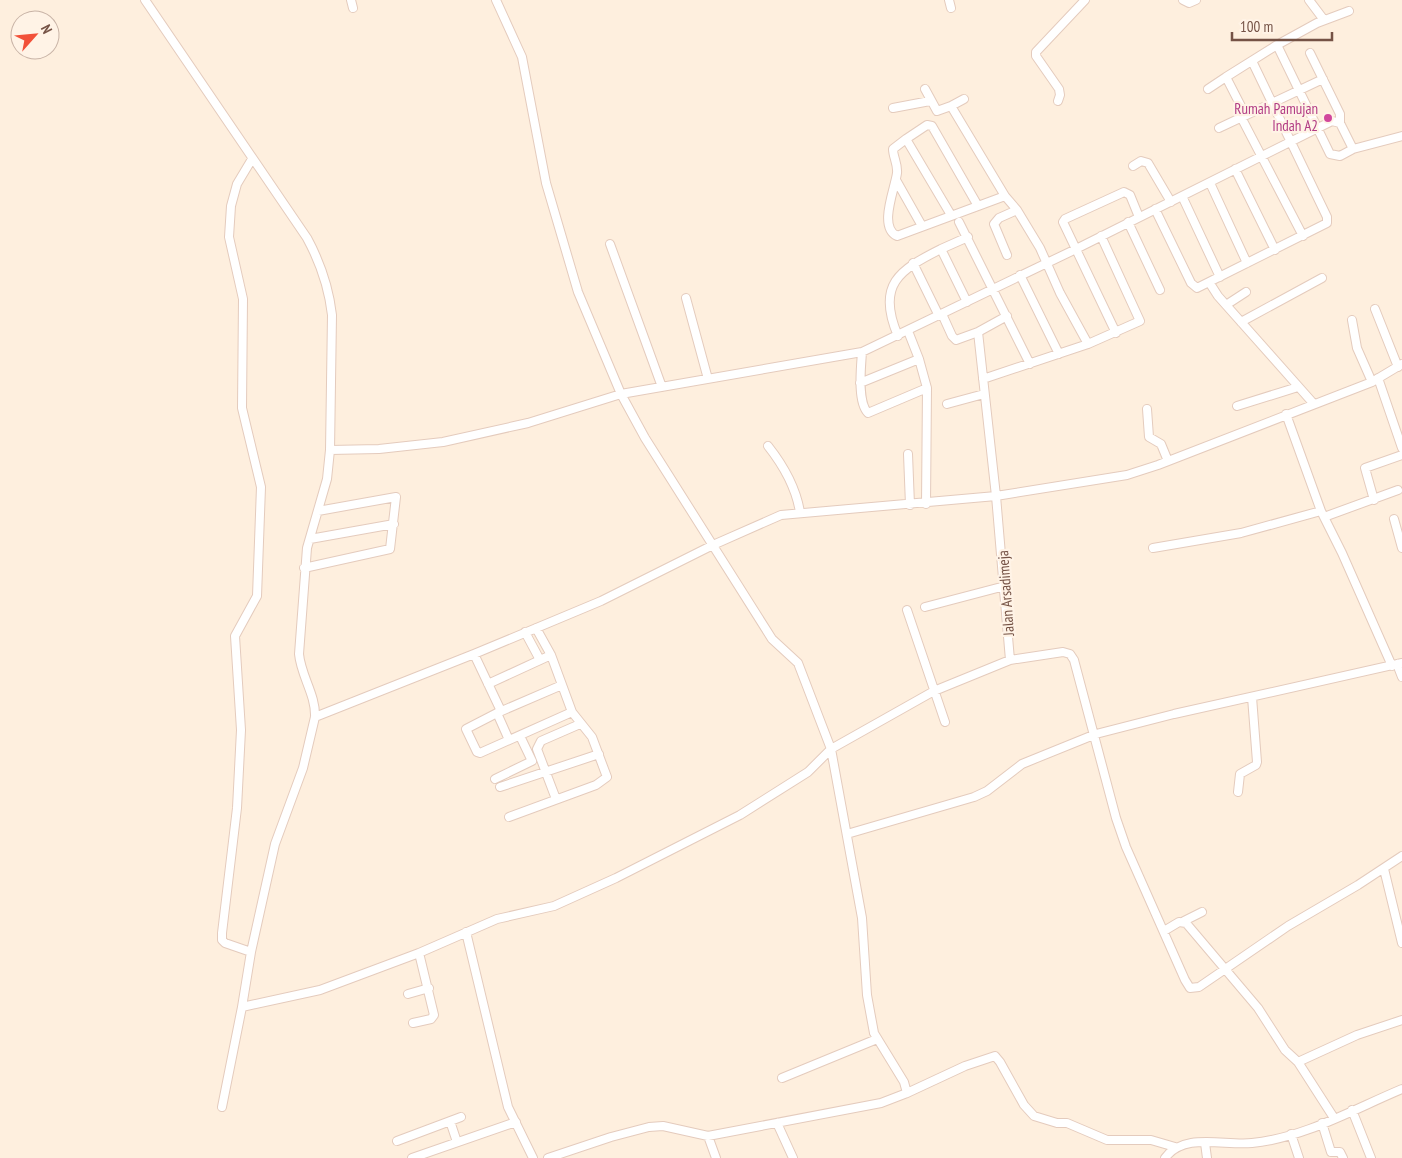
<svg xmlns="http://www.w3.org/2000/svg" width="1402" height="1158" font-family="'PT Sans Narrow',sans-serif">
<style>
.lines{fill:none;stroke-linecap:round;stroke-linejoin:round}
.minor-casing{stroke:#e4cbbd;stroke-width:10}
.minor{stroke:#fff;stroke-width:8}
.hotel-dot{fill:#d1479c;stroke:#fff3e6;stroke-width:2}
.labels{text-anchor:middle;stroke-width:4.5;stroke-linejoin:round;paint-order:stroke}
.hotel-label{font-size:15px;fill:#b23c85;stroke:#fff3e6;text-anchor:end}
.street-label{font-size:15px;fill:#755245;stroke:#fff3e6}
</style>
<rect width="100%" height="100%" fill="#feefde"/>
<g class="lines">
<defs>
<path id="minor" d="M145 0 307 238C320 262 329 289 332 315L330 450 327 479 307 548 299 654C301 676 316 695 315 717L303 768 275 844 251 952 242 1007 320 990 419 953 497 919 554 906 616 878 740 815 808 772 831 749 798 663 772 639 645 438 621 394 578 292 546 183 522 57 496 0
M351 0 353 8
M949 0 951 8
M1183 0 1189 3 1196 0
M1309 0 1324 20
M1277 45 1317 23 1349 11
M1310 53 1340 114V123
M925 89 937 111 951 106 1005 196 1017 210 1040 248 1060 293 1088 344
M1208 89 1226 77
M1058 101 1060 95 1059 89 1036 56V52L1085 0
M951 106 964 99
M893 108 930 101
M1245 114 1226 77 1277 45 1330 154 1340 156 1353 149
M1241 117 1303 236
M1219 128 1323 79
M906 139 893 149C893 157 898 164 897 173 895 189 878 227 897 236L1005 196
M1133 166 1141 161 1148 163 1171 202
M1235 169 1275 250
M896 180 922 226
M1210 183 1247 263
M1182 196 1220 277
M1155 209 1191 283 1197 288 1327 223V217L1252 61
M951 215 906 139 927 125 932 126 978 206
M959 222 1030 364
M1128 222 1160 290
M610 244 662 387
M1007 255 994 224 999 218 1017 210
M913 263 939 316
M1020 275 1059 354
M1209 282 1218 296 1313 403
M686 298 708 379
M967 302 941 249 968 237
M1226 305 1246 292
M1375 309 1398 367
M1352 320 1357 348 1372 382
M1241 322 1322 278
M978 332 1007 316
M1116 333 1063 222 1065 219 1124 192 1130 195 1139 217
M898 336C876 285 899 270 941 249
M862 352C861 367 857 402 868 413L927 388 919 359
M1378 378 1402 448
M983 379 1088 344 1140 321 1101 236
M860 383 919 359 908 331
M947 404 984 394
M1237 406 1298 387
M1147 409 1149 437 1161 444 1168 461
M1286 414 1321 511 1342 553 1392 666
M768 446C783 465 796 488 800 512
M330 450 379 449 443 442 528 423 621 394 862 352 1074 250 1332 121 1340 123 1353 149 1402 136
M908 454 910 505
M1374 500 1365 468 1402 455
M926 504 927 388
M1324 517 1398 490
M1394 519 1402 548
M310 539 394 524
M1153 548 1241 533 1321 511
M304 568 390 549 396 497 318 511
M925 607 1005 586
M907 610 945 722
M525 632 540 660
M474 654 501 711
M1010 660 996 496 1127 475 1158 465 1372 382 1402 364
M1397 664 1402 677
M488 684 551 655
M562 685 497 713 466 729 477 752 480 753 572 712
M497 713 509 740
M315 717 474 654 601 601 713 545 781 515 996 496 978 332 956 340 952 336 942 314
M495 779 532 761 520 736
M500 787 599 754
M1238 792 1240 774 1256 765 1257 762 1252 697
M556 799 537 749 541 741 580 724
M509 817 596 785 607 777 592 737 572 712 551 655 536 628
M847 834 974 797 987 791 1022 764 1096 734 1174 714 1402 663
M1384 869 1402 943
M1184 921 1202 912
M1164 931 1179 922 1186 923 1258 1008 1285 1050 1298 1062 1334 1118
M466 932 508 1107 533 1158
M251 952 225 943 222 940V933L237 808 241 730 235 636 257 596 261 487 242 408 243 299 229 237 231 206 237 184 252 159
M408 994 429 988
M413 1023 431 1019 434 1015 419 953
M1298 1062 1357 1035 1402 1020
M782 1078 877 1039
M907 1093 965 1066 995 1056 1000 1062 1024 1105 1034 1116 1057 1123H1067L1107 1140H1151L1175 1147
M222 1107 242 1007
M1352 1110 1371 1158
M450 1121 457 1142
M777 1123 793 1158
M1322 1123 1331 1152H1340L1343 1158
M1291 1134 1299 1158
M708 1136 716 1158
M397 1141 461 1117
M1205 1143 1207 1158
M412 1158 516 1122
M548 1158 611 1137 649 1127 663 1126 708 1136 881 1103 907 1093 904 1082 874 1033 867 995 862 918 831 749 934 691 1010 660 1063 652 1070 654 1074 660 1116 818 1126 847 1185 980 1190 988 1199 987 1288 926 1358 885 1402 856
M1165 1158C1184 1132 1224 1146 1252 1143 1304 1138 1354 1109 1402 1089"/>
</defs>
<!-- minor casing -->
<use href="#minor" class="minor-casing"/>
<!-- minor -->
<use href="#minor" class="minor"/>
</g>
<!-- markers -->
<circle class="hotel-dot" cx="1328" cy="118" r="5"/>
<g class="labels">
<!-- hotel labels -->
<g class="hotel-label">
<text x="1318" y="114">Rumah Pamujan<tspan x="1318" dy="17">Indah A2</tspan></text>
</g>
<!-- street labels -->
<g class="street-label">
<text transform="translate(1006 593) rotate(-94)" y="5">Jalan Arsadimeja</text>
</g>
</g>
<!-- north arrow -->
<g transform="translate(35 35) rotate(63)"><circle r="24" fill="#fff3e6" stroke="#c8b3a6"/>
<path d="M0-4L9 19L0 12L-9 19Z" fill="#f25139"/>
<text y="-8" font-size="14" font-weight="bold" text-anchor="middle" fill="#755245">N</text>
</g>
<!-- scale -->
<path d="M1232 32v8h100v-8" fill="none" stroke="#755245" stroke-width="2.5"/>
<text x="1240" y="32" font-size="15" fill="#755245" stroke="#fff3e6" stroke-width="4" paint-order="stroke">100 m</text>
</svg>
